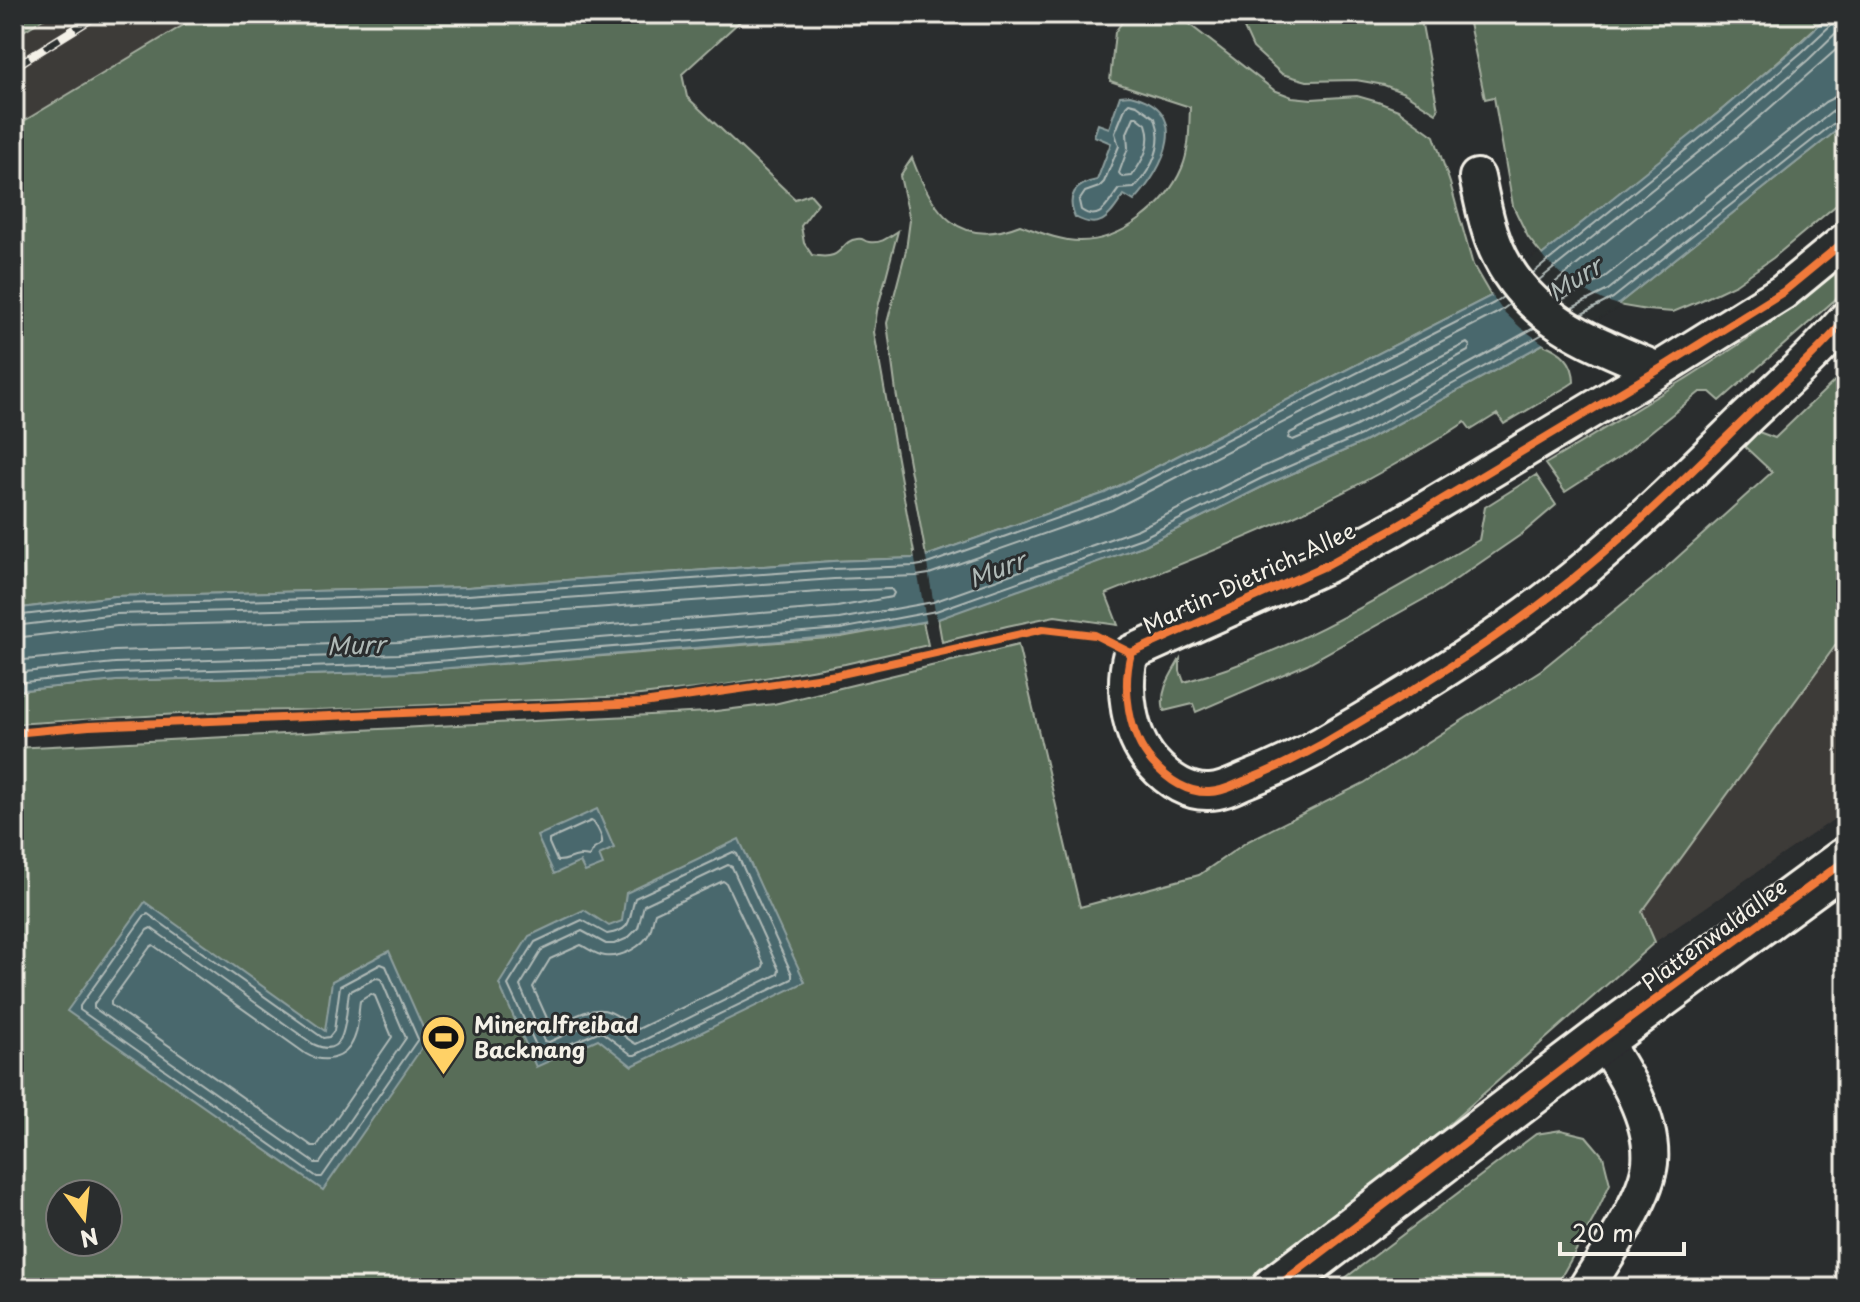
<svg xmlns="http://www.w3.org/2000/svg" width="1860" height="1302" font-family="'Playpen Sans',sans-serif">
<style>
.built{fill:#3e3b39}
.green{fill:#586d58;stroke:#a6afa0;stroke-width:2;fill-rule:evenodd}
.water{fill:#4a686d;stroke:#8e9f9e;stroke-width:2}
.pier{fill:#2a2d2e}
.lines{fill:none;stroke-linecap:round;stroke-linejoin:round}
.shore{stroke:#b0bab7;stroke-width:2}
.street-casing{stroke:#f4f1e8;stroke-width:40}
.secondary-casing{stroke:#f4f1e8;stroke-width:50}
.street{stroke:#2a2d2e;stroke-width:34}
.secondary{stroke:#2a2d2e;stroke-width:44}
.rail-casing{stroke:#f4f1e8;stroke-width:9}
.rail{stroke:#2a2d2e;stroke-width:6;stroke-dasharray:18;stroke-linecap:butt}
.cycleway-casing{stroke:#2a2d2e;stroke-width:13}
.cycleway{stroke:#f17a3a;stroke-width:8}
.labels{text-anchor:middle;stroke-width:6;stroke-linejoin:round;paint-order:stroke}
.street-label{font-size:22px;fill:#f4f1e8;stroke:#2a2d2e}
.poi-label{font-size:22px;font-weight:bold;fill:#f4f1e8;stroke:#2a2d2e;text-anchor:start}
.water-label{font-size:24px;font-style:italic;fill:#b0bab7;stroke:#2a2d2e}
</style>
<rect width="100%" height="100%" fill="#2a2d2e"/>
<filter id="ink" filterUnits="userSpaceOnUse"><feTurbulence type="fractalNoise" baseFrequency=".0125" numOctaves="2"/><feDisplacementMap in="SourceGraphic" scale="16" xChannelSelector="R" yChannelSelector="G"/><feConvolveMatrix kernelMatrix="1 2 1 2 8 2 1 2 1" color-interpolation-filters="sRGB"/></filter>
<g filter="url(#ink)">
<!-- built -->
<path class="built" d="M49 14H202L14 132V36Z
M1846 631V811L1655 942 1641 912Z"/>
<!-- green -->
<path class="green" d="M14 14H51L14 37Z
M202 14H748L682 74 687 97 795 199 810 194 818 203 801 226 804 243 812 255C846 262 838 241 857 239 865 238 862 241 869 242 881 244 889 237 898 231L877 311 874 332 915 558 833 561 468 587 115 596 14 609V127Z
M1128 14H1176L1274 90 1292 97 1312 99 1357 96 1378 102 1398 110 1434 136 1450 183 1473 265 1491 296 1105 493 926 556 896 392 887 323 906 250 910 220 900 176 912 158C932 211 958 250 1020 225 1039 232 1060 241 1080 241 1122 241 1166 206 1182 168 1190 149 1189 127 1190 107L1110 81 1115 32Z
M1242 14H1420L1438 110 1436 113 1404 93 1384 85 1356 80 1307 81 1282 74 1253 48 1243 26Z
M1467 14H1830C1739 100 1640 176 1542 255L1528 237 1513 206 1494 97 1485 99Z
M1846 123V194L1840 202 1773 258 1736 284 1702 300 1673 312 1647 310 1617 305Z
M1846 262V290L1720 401 1710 392H1700L1618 458 1565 492 1545 464C1591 437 1636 409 1682 381 1739 345 1797 309 1846 262Z
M1543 344C1561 351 1574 361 1574 382L1568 386 1504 424 1497 414 1471 430 1465 422C1442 438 1417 452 1392 466 1301 518 1203 555 1106 594L1118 625 1055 616 1007 626 942 642 938 619 1002 594 1145 545 1266 485 1364 442Z
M1846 370V631L1642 912 1655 942 1264 1288H14V748L708 712 774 704 1018 645 1080 907 1199 875 1248 841 1364 783 1541 670 1658 575 1772 472 1743 445 1756 431 1775 438ZM60 1194H108V1242H60Z
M1536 475 1556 505 1522 534 1442 589 1307 664 1196 712 1193 704 1164 711C1159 692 1170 676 1180 659V671L1184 682C1289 654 1386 594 1479 540L1485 507Z
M923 622 928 645 845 664 713 687 631 696 315 710 229 711 14 724V691L116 681 400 672 841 637Z
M1561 1130 1586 1136 1603 1156 1610 1184 1594 1218 1555 1288H1332L1536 1134Z"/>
<!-- water -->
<path class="water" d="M1830 14H1846V123L1617 305 1543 344 1364 442 1266 485 1145 545 938 619 841 636 400 672 116 681 14 691V609L115 596 468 587 833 561 915 558 926 556 1105 493 1491 296 1718 113 1797 46Z
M1130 95C1194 110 1164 169 1134 201L1124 195C1110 215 1102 232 1075 217 1066 196 1075 184 1097 180L1111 143 1094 136 1098 124 1109 128 1120 96Z
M597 809 614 848 599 855 603 865 585 872 580 862 554 874 537 836Z
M739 839 805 982 632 1066 598 1039 536 1067 499 984 529 936 584 910 609 926 622 921 626 893Z
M145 902 325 1031 332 981 389 951 428 1039 323 1190 67 1011Z"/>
<!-- pier -->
<path class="pier" d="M1539 252 1545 260 1561 274 1582 290 1603 300 1622 306 1547 346 1521 328 1502 310 1490 292Z
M925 552 937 623 927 625 914 554Z"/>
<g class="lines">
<!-- shore -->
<path class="shore" d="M1129 103 1137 105 1155 118C1165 145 1153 168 1134 188L1119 189C1108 202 1101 224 1081 210L1079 201 1085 192 1099 187 1104 182 1119 146 1115 133 1126 106Z
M1134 117H1137L1146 124C1153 144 1143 160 1132 176L1122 177 1119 173 1128 148 1127 133Z
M1533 273 1724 119 1802 52 1833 23 1835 14
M1539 280 1730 127 1808 60 1841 28 1845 21V14
M1547 289 1738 136 1846 41
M1561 300 1601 280 1825 102 1837 96H1846
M1572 308 1608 290 1832 112 1838 109 1846 108
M1582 314 1613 298 1838 120 1846 118
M1467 343 1470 346 1468 351 1351 415 1293 440 1288 438 1290 433Z
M14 616 116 604 468 595 833 569 915 566 927 564 1108 500 1494 303 1503 297
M14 626 116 614 468 605 834 579 916 576 929 574 1112 510 1499 312 1510 304
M14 638 117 626 469 617 834 591 891 589 894 593 892 597 837 607 399 642 114 651 14 661
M14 673 115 663 399 654 839 619 933 602 1138 529 1258 469 1356 426 1534 328
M14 683 116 673 400 664 840 629 936 611 1142 538 1262 478 1361 435 1543 334
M591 821C597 824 603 838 602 844L594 849 589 857C573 853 570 862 557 861L549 843V840Z
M733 852 737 854 792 974V979L635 1055H632L603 1033 598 1032 544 1055 540 1054 508 985 535 942 582 920 607 934C634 930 628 919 635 898Z
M728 865 732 867 779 970 778 974 636 1044C621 1036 610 1019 591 1023L549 1042 544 1041 520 986 542 950 582 931 606 944H614L628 938 638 928 644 905Z
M723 881 726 883 764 964 762 969 638 1029C629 1025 620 1016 610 1012 592 1004 571 1019 554 1026L550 1025 533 987 550 959 581 945C589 949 596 955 605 956 621 958 643 947 650 932 652 926 653 919 655 913Z
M148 914 323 1038 329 1037 334 1031 340 986 381 964 386 966 418 1039 322 1177H317L80 1010V1006L144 916Z
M151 928 313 1044C349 1062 345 1013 349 992L376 978 381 979 406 1038 320 1163H315L94 1008V1004L147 930Z
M153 945 306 1054C323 1064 346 1060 354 1039 359 1028 358 1013 360 1001L371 994 375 996 392 1037 317 1146H312L111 1005V1001L150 947Z"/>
<defs>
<path id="street" d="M1477 177C1483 205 1488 234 1501 259 1534 323 1597 344 1658 370
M1846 240 1783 292 1658 370 1396 527 1325 566 1131 653C1122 687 1128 735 1152 762 1167 779 1185 793 1209 792 1221 792 1233 786 1244 781 1278 768 1310 752 1341 733 1427 683 1512 630 1587 567 1642 521 1692 471 1742 422 1777 388 1815 356 1846 319
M1586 1288C1606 1255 1646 1200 1650 1163 1654 1120 1624 1073 1602 1039"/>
<path id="secondary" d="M1275 1288 1602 1039 1846 860"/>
</defs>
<!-- street casing -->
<use href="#street" class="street-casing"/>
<!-- secondary casing -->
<use href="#secondary" class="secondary-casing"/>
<!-- street -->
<use href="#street" class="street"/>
<!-- secondary -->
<use href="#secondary" class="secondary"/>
<defs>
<path id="rail" d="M14 67 99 14"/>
</defs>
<!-- rail casing -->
<use href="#rail" class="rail-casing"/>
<!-- rail -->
<use href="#rail" class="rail"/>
<defs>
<path id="cycleway" d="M1131 653C1122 687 1128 735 1152 762 1167 779 1185 793 1209 792 1221 792 1233 786 1244 781 1278 768 1310 752 1341 733 1427 683 1512 630 1587 567 1642 521 1692 471 1742 422 1777 388 1815 356 1846 319
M1131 653 1325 566 1396 527 1658 370 1783 292 1846 240
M14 733 89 726 643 703 837 675 1043 629 1095 635 1131 653
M1275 1288 1602 1039 1846 860"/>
</defs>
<!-- cycleway casing -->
<use href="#cycleway" class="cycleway-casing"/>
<!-- cycleway -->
<use href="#cycleway" class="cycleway"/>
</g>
</g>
<!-- icons -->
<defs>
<symbol id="stadium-pin" viewBox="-11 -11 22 30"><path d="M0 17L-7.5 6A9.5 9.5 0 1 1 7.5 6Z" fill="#ffd166" stroke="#2a2d2e"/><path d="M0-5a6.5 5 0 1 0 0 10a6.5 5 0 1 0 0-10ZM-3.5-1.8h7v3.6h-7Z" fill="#111"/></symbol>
</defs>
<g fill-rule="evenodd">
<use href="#stadium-pin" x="418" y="1012" width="51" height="69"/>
</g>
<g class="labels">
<!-- street labels -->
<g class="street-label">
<text transform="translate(1249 578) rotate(-25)" y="8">Martin-Dietrich-Allee</text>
<text transform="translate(1714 935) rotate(-36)" y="8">Plattenwaldallee</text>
</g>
<!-- poi labels -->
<g class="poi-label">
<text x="474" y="1033">Mineralfreibad<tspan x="474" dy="25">Backnang</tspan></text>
</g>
<!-- water labels -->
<g class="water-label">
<text transform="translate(1575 280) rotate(-33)" y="8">Murr</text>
<text transform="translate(997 570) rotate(-21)" y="8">Murr</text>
<text transform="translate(356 646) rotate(-2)" y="8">Murr</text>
</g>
</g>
<!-- margin -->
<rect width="1860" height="1302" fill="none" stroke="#2a2d2e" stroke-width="48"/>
<rect x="24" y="24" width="1812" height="1254" fill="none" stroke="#f4f1e8" stroke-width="3" filter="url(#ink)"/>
<!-- north arrow -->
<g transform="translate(84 1218) rotate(165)"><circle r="38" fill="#2a2d2e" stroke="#7b7b78" stroke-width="2"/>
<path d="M0-6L14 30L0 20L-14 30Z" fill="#ffd166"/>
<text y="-12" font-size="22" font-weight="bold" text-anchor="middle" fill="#f4f1e8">N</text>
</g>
<!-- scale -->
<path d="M1560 1242v12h124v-12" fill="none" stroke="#f4f1e8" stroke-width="4"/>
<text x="1572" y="1242" font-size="24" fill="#f4f1e8" stroke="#2a2d2e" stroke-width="6" paint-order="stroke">20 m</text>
</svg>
